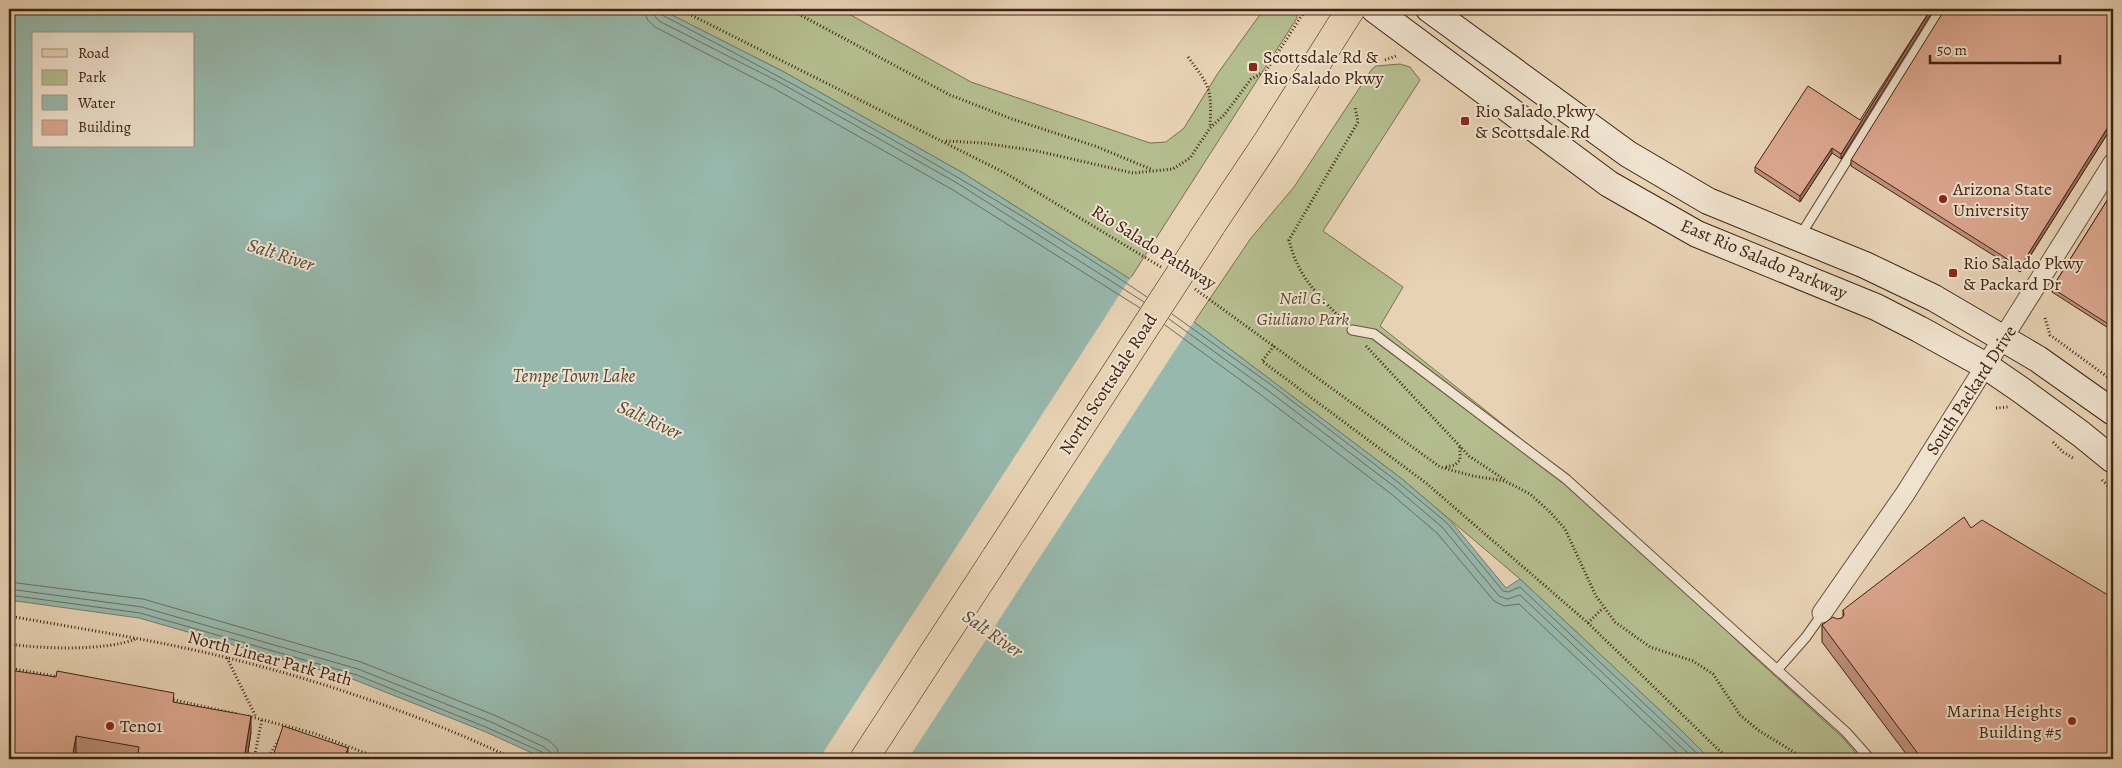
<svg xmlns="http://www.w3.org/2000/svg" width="2122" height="768" font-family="Alegreya,serif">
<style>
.green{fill:#b4bd8e;stroke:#7a7050}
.water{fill:#97b8ac;stroke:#747c6e;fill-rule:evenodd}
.pier{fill:#e7d2b4}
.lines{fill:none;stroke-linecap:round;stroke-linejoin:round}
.shore{stroke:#6c6e5f;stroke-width:1}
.service-casing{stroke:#6a4f3a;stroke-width:11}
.minor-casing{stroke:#6a4f3a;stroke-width:21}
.secondary-casing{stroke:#402312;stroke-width:28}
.primary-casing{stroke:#402312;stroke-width:29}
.path{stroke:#402312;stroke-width:3;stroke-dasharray:1 2.5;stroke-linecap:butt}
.service{stroke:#efe2ce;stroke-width:9}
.minor{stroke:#efe2ce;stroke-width:19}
.secondary{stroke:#efe2ce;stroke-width:26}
.primary{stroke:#e7d2b4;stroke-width:28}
.primary-bridge-casing{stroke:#402312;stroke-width:29;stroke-linecap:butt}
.primary-bridge{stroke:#e7d2b4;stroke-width:28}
.wall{fill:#bd907b;stroke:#402312}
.shaded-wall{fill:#9a7564;stroke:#402312}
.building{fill:#dca78f;stroke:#402312}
.poi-dot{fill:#8f2418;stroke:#efe2ce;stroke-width:2}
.labels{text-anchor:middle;stroke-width:4;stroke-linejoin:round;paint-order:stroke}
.poi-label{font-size:18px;fill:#402312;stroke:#efe2ce;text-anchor:start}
.street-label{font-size:18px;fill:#402312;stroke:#efe2ce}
.park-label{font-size:18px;font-style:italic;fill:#5d4a31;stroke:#efe2ce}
.water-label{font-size:19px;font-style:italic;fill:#564838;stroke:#efe2ce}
</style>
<rect width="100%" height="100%" fill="#e7d2b4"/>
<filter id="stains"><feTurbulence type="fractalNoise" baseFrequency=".004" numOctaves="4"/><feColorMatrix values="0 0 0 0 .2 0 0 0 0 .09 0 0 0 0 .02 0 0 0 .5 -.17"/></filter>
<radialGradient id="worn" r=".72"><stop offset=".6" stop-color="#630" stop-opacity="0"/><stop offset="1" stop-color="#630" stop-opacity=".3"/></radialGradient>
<!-- green -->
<path class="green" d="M660 9H840L971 82 1150 143 1166 142 1184 128 1218 73 1264 9H1297V18L1130 279 963 173 784 72Z
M1400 64 1410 67 1420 80 1323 231 1403 287 1380 326 1570 478 1752 655 1843 738 1861 759H1710L1684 733 1520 579 1402 479 1194 322 1251 238 1294 187 1372 69 1376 66Z"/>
<!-- water -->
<path class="water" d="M9 9H660L784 72 963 173 1130 279 1194 322 1402 479 1450 520 1506 588 1520 579 1684 733 1710 759H545L486 732 355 680 139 618 9 600ZM34 34H194V146H34Z"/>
<!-- pier -->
<path class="pier" d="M1131 277 1195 320 908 759H819Z"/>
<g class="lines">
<!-- shore -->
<path class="shore" d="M645 9 647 19 655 27 775 89 953 190 1140 308
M653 9 654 15 659 21 779 82 957 183 1144 302
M659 9 662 15C828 101 992 192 1147 297
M1172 314 1270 384 1399 483 1447 523 1503 591 1508 592 1520 587 1703 759
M1169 319 1266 389 1395 487 1442 527 1499 596 1507 599 1520 595 1694 759
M1165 325 1261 395 1390 493 1437 533 1494 601 1504 606 1519 604 1684 759
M9 582 143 599 361 662 494 715 548 740 557 748 559 759
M9 589 142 607 358 669 491 722 544 747 550 752 552 759
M9 595 140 613 357 675 488 728 542 752 545 759"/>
<defs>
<path id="service" d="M1800 236 1941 9
M1352 330 1374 334 1566 479 1846 732 1870 759
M1777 670 1806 637 1823 613"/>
<path id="minor" d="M1822 613 1905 494 2113 163"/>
<path id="secondary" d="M1374 9 1609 184 1697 234 1876 307 1919 329 1986 366 2021 390 2081 434 2113 460
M1429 9 1628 154 1708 201 1865 265 1934 298 2038 359 2113 412"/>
<path id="primary" d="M1211 226 1269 139 1351 9
M864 759 996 557"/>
</defs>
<!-- service casing -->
<use href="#service" class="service-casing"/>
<!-- minor casing -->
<use href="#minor" class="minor-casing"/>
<!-- secondary casing -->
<use href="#secondary" class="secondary-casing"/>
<!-- primary casing -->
<use href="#primary" class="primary-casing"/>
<!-- path -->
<path class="path" d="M679 9 1007 174 1161 267
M789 9 950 95 1012 119 1095 146 1153 170
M1188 57C1210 87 1212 88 1210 127
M1385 60 1396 56
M946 141 983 143 1037 151 1133 173 1173 169 1190 158 1210 128 1225 114 1251 79 1266 71 1306 9
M1195 289 1440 467 1473 476 1505 481 1530 494 1551 513 1565 529 1596 596 1615 622 1650 647 1693 661 1713 674 1740 715 1758 730 1805 759
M2045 318 2050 335 2113 381
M1343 321C1318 294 1298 278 1289 240L1358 122 1355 107
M1274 346 1262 361 1426 483 1588 623 1728 759
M1366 346 1469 456 1505 480
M1996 408 2008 407
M2053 442 2063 452 2073 458
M1446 467 1455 465 1460 460V446
M2102 480 2113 490
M9 616C82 629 156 640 228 658 326 682 423 716 514 759
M1588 623 1603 608
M9 644C43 649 105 651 136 639
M227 658 256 717
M9 668 59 677
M170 699 237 714
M248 716 313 733 381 759
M254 759 262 719
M267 759 281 736"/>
<!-- service -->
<use href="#service" class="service"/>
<!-- minor -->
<use href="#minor" class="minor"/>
<!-- secondary -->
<use href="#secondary" class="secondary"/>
<!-- primary -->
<use href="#primary" class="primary"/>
<defs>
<path id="primary-bridge" d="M996 557 1211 226"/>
</defs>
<!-- primary-bridge casing -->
<use href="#primary-bridge" class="primary-bridge-casing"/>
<!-- primary-bridge -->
<use href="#primary-bridge" class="primary-bridge"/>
</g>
<!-- wall -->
<path class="wall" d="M2113 9V125L2020 272 1851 166V160Z
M1860 120 1841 159 1832 153 1800 202 1755 172V167Z
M2113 191V331L2052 292V288Z
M1843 610 2113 759H1910L1822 642V625L1842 618 1843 617Z
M174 702 251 732 247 759H112L76 753 75 759H9Z"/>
<!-- shaded-wall -->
<path class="shaded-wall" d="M1931 9H1934L1841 159V154Z
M2113 119V125L2020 272V267Z
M1832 148V153L1800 202V196Z
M251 716V732L247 759H244Z
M76 736V753L75 759H72Z
M348 748V759H344Z"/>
<!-- building -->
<path class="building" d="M1931 9 1841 154 1832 148 1800 196 1755 167 1808 86 1860 120Z
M1945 9H2113V119L2020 267 1851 160Z
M2113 191V327L2052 288Z
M1964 517 1971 528 1982 520 2113 598V759H1922L1822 625 1833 617 1837 619 1842 618 1844 615 1843 610Z
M9 670 56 677 57 671 174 693 173 702 251 716 244 759H137L139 747 76 736 72 759H9Z
M283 726 348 748 344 759H272Z"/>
<!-- markers -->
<g class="poi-dot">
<rect x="1248" y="62" width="10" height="10" rx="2.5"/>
<rect x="1460" y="116" width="10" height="10" rx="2.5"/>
<circle cx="1943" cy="199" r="5"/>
<rect x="1948" y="268" width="10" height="10" rx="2.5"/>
<circle cx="2072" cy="721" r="5"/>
<circle cx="110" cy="726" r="5"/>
</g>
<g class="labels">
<!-- poi labels -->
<g class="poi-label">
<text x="1263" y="63">Scottsdale Rd &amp;<tspan x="1263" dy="21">Rio Salado Pkwy</tspan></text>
<text x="1475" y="117">Rio Salado Pkwy<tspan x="1475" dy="21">&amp; Scottsdale Rd</tspan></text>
<text x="1953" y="195">Arizona State<tspan x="1953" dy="21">University</tspan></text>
<text x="1963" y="269">Rio Salado Pkwy<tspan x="1963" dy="21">&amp; Packard Dr</tspan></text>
<text x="2062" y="717" text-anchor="end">Marina Heights<tspan x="2062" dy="21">Building #5</tspan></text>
<text x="120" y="732">Ten01</text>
</g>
<!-- street labels -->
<g class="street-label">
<text transform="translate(1154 247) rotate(32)" y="6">Rio Salado Pathway</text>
<text transform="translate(1764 259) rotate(23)" y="6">East Rio Salado Parkway</text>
<text transform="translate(1108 384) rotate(-57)" y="6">North Scottsdale Road</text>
<text transform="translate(1971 390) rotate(-57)" y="6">South Packard Drive</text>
<text transform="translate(270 658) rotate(15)" y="6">North Linear Park Path</text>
</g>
<!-- park labels -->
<g class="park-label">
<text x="1303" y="304">Neil G.<tspan x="1303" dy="21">Giuliano Park</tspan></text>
</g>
<!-- water labels -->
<g class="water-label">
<text transform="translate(281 254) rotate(18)" y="7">Salt River</text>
<text x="574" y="382">Tempe Town Lake</text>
<text transform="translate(650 419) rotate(25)" y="7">Salt River</text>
<text transform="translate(993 633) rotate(35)" y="7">Salt River</text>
</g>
</g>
<!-- margin -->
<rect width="2122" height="768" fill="none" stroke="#e7d2b4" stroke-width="30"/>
<rect x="10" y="10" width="2102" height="748" fill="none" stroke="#402312" stroke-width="2.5"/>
<rect x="15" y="15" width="2092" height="738" fill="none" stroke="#402312"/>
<!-- legend -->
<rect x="32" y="32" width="162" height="115" fill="#efe2ce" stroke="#a99683"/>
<rect x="42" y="49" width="25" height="8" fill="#e7d2b4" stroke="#a99683"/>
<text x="78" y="58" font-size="15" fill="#402312">Road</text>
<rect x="42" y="70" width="25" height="15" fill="#b4bd8e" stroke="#a99683"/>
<text x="78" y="82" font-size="15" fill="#402312">Park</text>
<rect x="42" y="95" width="25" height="15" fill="#97b8ac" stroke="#a99683"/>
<text x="78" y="108" font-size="15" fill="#402312">Water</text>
<rect x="42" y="120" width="25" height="15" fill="#dca78f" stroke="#a99683"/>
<text x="78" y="132" font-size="15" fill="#402312">Building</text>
<!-- scale -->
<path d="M1930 55v8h130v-8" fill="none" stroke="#402312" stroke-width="2.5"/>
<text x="1937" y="55" font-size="15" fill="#402312" stroke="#efe2ce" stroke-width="4" paint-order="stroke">50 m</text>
<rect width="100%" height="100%" filter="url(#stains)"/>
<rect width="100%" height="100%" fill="url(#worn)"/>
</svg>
